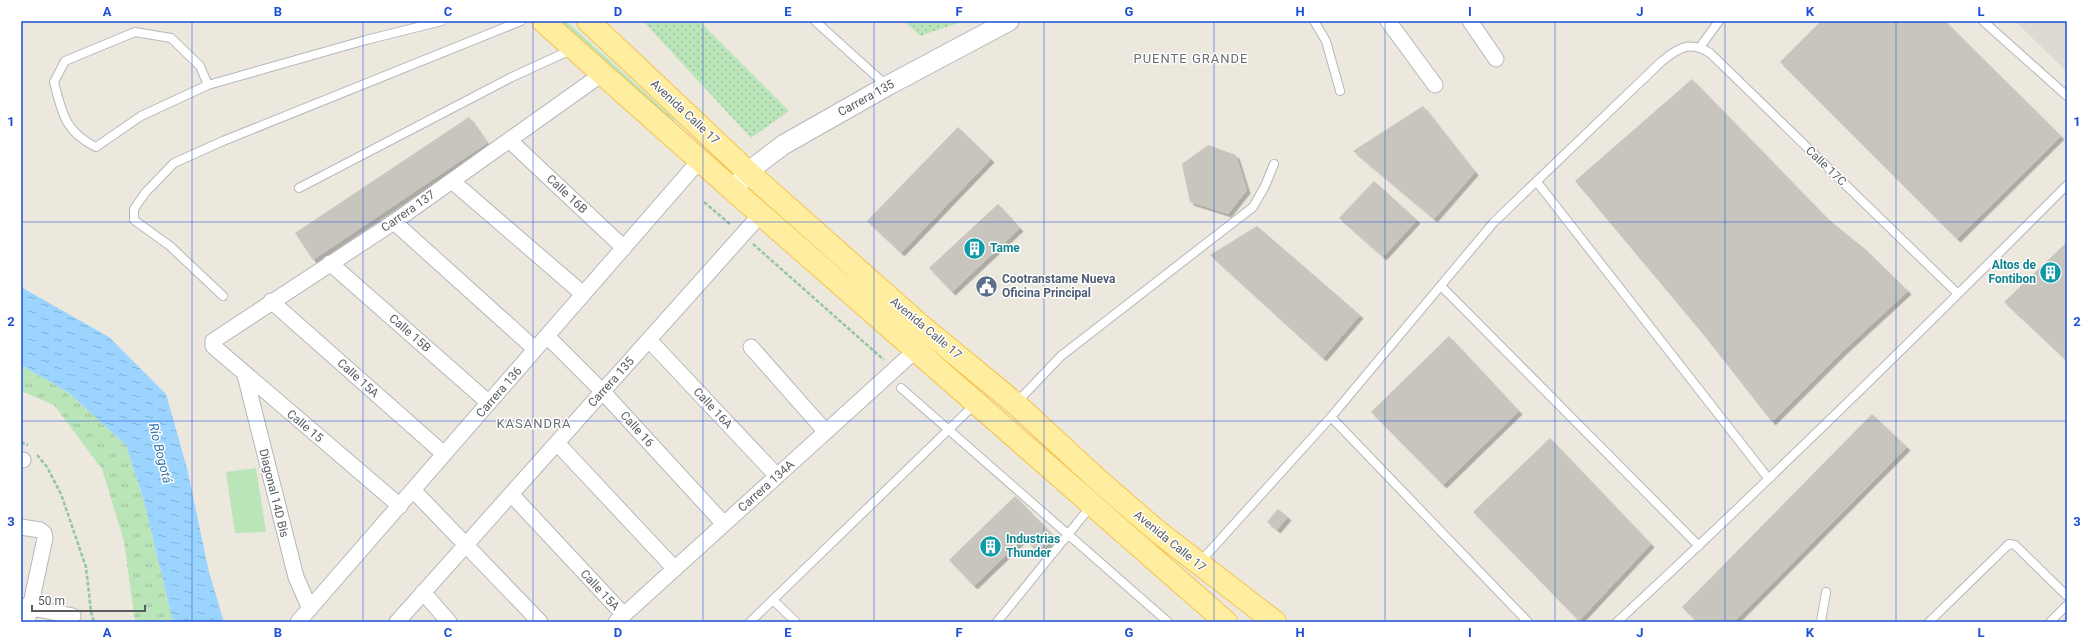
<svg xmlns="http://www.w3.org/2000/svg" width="2088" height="643" font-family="Roboto,sans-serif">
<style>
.industrial{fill:#dcdad3}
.grass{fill:url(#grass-tufts)}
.park{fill:url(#park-dots)}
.pitch{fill:#bae5b9}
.water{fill:url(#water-ripples)}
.building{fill:#c8c5be;filter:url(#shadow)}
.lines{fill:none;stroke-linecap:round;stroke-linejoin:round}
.service-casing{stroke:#b5b7bc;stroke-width:10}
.minor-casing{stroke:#b5b7bc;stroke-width:17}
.tertiary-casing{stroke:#b5b7bc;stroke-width:21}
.primary-casing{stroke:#f5c34e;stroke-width:24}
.path{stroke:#92c6a0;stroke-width:2.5;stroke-dasharray:4 2;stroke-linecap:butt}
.service{stroke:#fff;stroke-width:8}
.minor{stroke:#fff;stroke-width:15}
.tertiary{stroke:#fff;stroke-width:19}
.primary{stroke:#ffeea0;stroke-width:22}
.grid{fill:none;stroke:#1d4ed8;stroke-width:1;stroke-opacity:0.55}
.labels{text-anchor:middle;stroke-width:3;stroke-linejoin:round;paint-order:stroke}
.street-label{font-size:12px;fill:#585c60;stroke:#fff}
.culture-label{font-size:12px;font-weight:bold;fill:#0d838f;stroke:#fff;text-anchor:start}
.service-label{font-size:12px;font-weight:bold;fill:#4e5e75;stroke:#fff;text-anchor:start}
.neighbourhood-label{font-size:13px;letter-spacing:1px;fill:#696e72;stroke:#fff}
.water-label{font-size:13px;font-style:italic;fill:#3876b2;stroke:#fff}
.neatline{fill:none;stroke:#1d4ed8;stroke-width:1.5}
.grid-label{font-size:13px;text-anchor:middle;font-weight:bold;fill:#1d4ed8}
</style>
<defs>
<pattern id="grass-tufts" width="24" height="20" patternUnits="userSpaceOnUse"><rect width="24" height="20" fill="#bae5b9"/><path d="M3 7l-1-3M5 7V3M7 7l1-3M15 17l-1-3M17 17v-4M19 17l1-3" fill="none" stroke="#9abd9a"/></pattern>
<pattern id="park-dots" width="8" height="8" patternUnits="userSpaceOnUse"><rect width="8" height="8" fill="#bae5b9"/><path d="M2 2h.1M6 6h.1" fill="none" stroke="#9abd9a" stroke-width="1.8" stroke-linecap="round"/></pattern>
<pattern id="water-ripples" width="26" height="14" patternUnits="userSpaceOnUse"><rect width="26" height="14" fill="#9bd5ff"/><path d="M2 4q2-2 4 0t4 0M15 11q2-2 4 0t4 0" fill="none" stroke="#81b0d2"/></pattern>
<filter id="shadow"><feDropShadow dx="3.5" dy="3.5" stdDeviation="0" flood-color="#0004"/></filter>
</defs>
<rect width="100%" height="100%" fill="#ece8de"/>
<!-- industrial -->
<path class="industrial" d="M2015 21H2067V72Z"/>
<!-- grass -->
<path class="grass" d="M549 21H566L675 120 670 126Z
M21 365 69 393 126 445 144 501 173 622H135L124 541 102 469 54 405 21 391Z"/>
<!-- park -->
<path class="park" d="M643 21H699L789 111 751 138Z
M904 21H964L920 36Z"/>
<!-- pitch -->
<path class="pitch" d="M256 468 266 532 235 533 226 472Z"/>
<!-- water -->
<path class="water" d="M21 287 109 337 166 394 187 468 209 572 224 622H173L144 501 126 445 69 393 21 365Z"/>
<!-- building -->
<path class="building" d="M1821 21H1945L2061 136 1957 239 1780 62Z
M1692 79 1828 219 1865 249 1908 291 1842 352 1772 422 1703 334 1575 181Z
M1423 106 1475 172 1434 219 1353 151Z
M469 117 487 143 313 260 295 233Z
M958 127 991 159 901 253 867 221Z
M1208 145 1236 155 1247 190 1228 214 1190 202 1182 164Z
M1374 181 1417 220 1383 257 1339 218Z
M998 204 1020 228 952 292 929 268Z
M1257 226 1360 315 1323 358 1210 255Z
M2067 242V361L2004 302Z
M1449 336 1519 411 1443 485 1371 412Z
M1872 414 1907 447 1734 622H1697L1682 607Z
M1550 438 1651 544 1579 621 1473 512Z
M1015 496 1055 537 1038 553 1024 538 974 586 949 560Z
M1278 509 1288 517 1277 530 1267 522Z"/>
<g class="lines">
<defs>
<path id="service" d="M815 21 887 86
M1314 21 1326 41 1340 91
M1983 21 2067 96
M1700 47 1719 21
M208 85 141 116 96 147C65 132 62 113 54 82L65 61 135 32 171 38 200 66 208 85 366 40 442 21
M1537 182 1768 478
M299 188 512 77 573 49
M1441 286 1699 546
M223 296 170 246 134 220V209L145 193 174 163 223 141 521 21
M901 388 1168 622
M1016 403 1061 356 1253 207 1265 186 1274 164
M1331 417 1528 622
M1200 562 1331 417 1494 222 1661 62C1678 48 1689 40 1710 53L1958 294
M773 600 796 622
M750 622 975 404
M997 622 1091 506
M1617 622C1770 480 1920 333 2067 185
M1821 622 1826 592
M1929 622 2009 544 2015 545 2067 596
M2050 622 2067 605"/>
<path id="minor" d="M1388 21 1435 85
M1470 21 1496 59
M509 140 624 248
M452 181 583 294
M394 222 535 349
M330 263 489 403
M271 301 444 454
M547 336 603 392 724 524
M649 340 777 476
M751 347 826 432
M245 375 296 577 310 609
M557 443 675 569
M21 460H23
M413 490 540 622
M511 494 624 615
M400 506 213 346V341L394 222 602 74
M21 527 40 530 44 533 45 538 27 622
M423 592 449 622
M21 606 73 616
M298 622 699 161
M397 622 761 214
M616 622 916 350"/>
<path id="tertiary" d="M732 189 758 164 783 145 887 86 1009 21"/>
<path id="primary" d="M543 21 732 189 1226 622
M588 21 749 173 920 325 1016 404 1097 479 1157 531 1275 622"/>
</defs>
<!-- service casing -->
<use href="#service" class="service-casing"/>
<!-- minor casing -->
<use href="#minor" class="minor-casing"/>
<!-- tertiary casing -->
<use href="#tertiary" class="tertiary-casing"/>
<!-- primary casing -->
<use href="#primary" class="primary-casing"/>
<!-- path -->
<path class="path" d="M704 202 731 225
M753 244 884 360
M21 442 28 445
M37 455 47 467 61 494 86 567 91 612 94 622"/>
<!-- service -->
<use href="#service" class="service"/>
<!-- minor -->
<use href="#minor" class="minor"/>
<!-- tertiary -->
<use href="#tertiary" class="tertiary"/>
<!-- primary -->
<use href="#primary" class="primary"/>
</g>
<!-- grid -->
<path class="grid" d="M192 21V622M363 21V622M533 21V622M703 21V622M874 21V622M1044 21V622M1214 21V622M1385 21V622M1555 21V622M1725 21V622M1896 21V622M21 222H2067M21 421H2067"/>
<!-- icons -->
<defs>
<symbol id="building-disc" viewBox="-11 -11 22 22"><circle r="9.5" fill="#0f9aa8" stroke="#fff"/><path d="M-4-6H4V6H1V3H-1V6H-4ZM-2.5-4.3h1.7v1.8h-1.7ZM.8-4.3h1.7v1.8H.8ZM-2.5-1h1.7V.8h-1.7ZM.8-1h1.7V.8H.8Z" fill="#fff"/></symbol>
<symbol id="civic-disc" viewBox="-11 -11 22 22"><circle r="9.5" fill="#5c6f8a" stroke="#fff"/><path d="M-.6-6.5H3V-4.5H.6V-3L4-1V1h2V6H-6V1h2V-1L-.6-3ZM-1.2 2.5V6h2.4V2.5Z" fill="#fff"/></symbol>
</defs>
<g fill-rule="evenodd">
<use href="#building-disc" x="962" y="236" width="25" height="25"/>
<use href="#building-disc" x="2038" y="260" width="25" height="25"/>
<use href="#civic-disc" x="974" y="274" width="25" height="25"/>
<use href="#building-disc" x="978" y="534" width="25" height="25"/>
</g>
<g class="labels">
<!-- street labels -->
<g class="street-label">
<text transform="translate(866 98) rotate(-29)" y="4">Carrera 135</text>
<text transform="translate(685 112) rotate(43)" y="4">Avenida Calle 17</text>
<text transform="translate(1826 166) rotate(44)" y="4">Calle 17C</text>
<text transform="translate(567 194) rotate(43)" y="4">Calle 16B</text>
<text transform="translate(408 211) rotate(-35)" y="4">Carrera 137</text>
<text transform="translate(926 328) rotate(40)" y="4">Avenida Calle 17</text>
<text transform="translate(410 333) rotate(41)" y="4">Calle 15B</text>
<text transform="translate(358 378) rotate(42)" y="4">Calle 15A</text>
<text transform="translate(611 382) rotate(-48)" y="4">Carrera 135</text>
<text transform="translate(499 392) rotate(-49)" y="4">Carrera 136</text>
<text transform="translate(713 408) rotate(47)" y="4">Calle 16A</text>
<text transform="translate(305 426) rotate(40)" y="4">Calle 15</text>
<text transform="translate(637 429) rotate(48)" y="4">Calle 16</text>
<text transform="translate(766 486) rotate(-42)" y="4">Carrera 134A</text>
<text transform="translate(274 493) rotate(76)" y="4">Diagonal 14D Bis</text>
<text transform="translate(1170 541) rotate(39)" y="4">Avenida Calle 17</text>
<text transform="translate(600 590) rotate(47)" y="4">Calle 15A</text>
</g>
<!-- culture labels -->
<g class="culture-label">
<text x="990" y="252">Tame</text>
<text x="2036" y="269" text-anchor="end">Altos de<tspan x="2036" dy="14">Fontibon</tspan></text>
<text x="1006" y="543">Industrias<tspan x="1006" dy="14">Thunder</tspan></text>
</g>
<!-- service labels -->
<g class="service-label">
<text x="1002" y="283">Cootranstame Nueva<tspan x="1002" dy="14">Oficina Principal</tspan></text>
</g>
<!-- neighbourhood labels -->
<g class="neighbourhood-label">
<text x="1191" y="63">PUENTE GRANDE</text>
<text x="534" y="428">KASANDRA</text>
</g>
<!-- water labels -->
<g class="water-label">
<text transform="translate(161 453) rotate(76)" y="5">Río Bogotá</text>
</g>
</g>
<!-- border -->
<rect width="2088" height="643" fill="none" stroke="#ffffff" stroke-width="44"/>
<!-- scale -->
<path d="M32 605v6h113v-6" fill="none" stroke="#585c60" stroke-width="2"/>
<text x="38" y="605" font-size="12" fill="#585c60" stroke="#ffffff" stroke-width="3" paint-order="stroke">50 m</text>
<rect x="22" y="22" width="2044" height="599" class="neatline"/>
<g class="grid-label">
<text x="107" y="16">A</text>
<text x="278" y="16">B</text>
<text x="448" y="16">C</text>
<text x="618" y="16">D</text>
<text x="788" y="16">E</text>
<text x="959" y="16">F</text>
<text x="1129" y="16">G</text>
<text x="1300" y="16">H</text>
<text x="1470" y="16">I</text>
<text x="1640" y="16">J</text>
<text x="1810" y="16">K</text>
<text x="1981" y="16">L</text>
<text x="11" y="126">1</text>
<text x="2077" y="126">1</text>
<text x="11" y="326">2</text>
<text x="2077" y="326">2</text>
<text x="11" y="526">3</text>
<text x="2077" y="526">3</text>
<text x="107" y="637">A</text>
<text x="278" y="637">B</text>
<text x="448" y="637">C</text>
<text x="618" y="637">D</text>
<text x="788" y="637">E</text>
<text x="959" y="637">F</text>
<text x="1129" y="637">G</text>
<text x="1300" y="637">H</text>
<text x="1470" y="637">I</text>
<text x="1640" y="637">J</text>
<text x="1810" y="637">K</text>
<text x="1981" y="637">L</text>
</g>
</svg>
